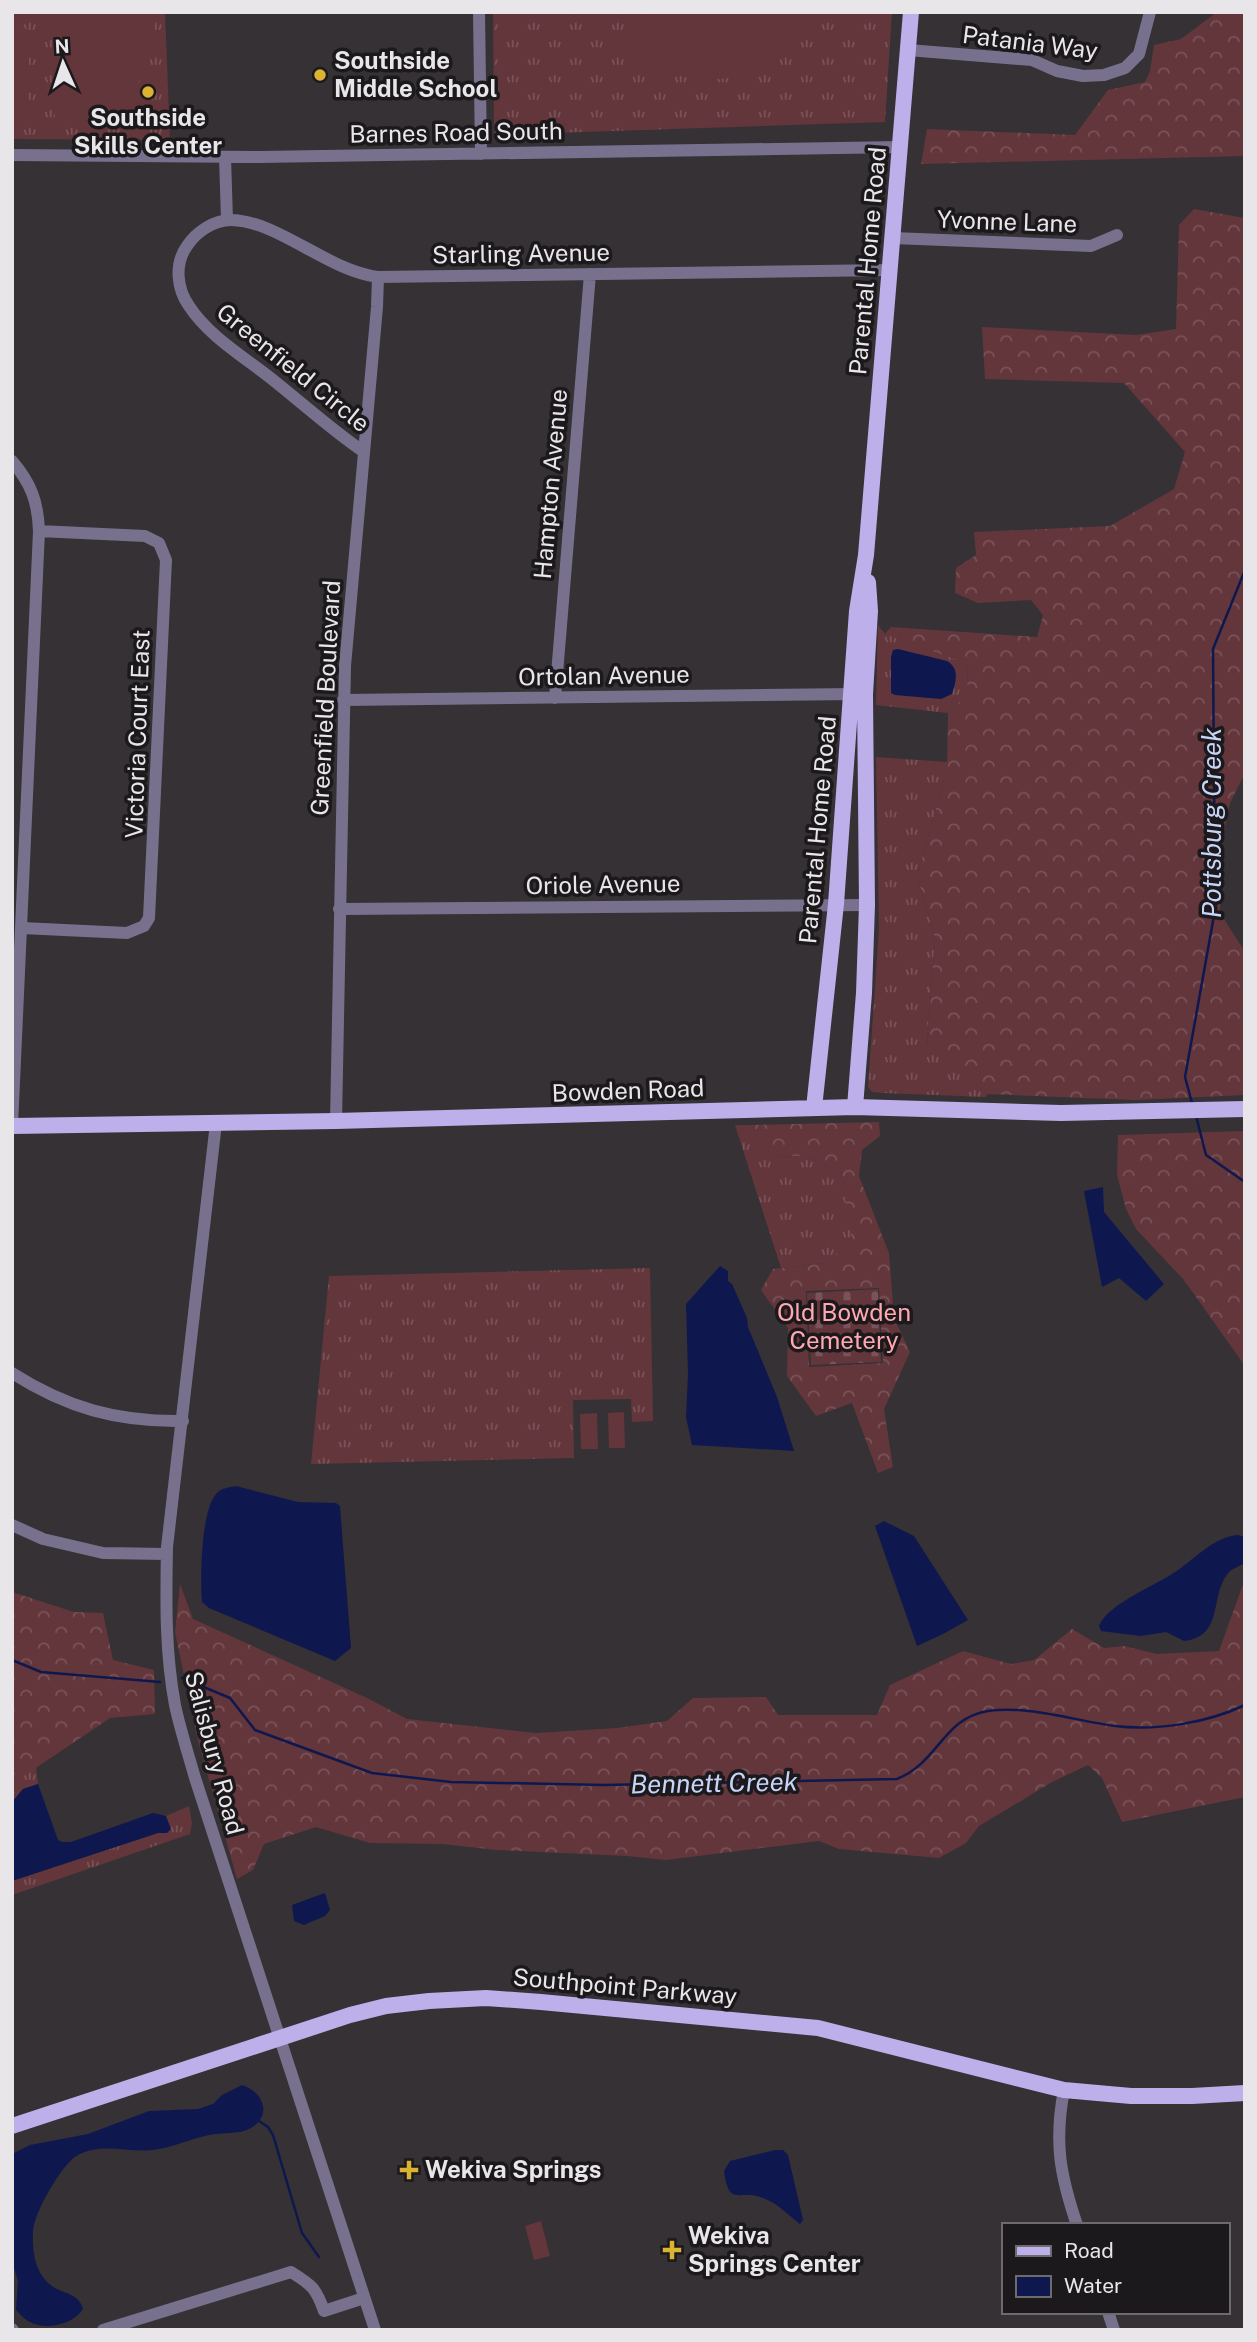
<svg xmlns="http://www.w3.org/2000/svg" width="1257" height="2342" font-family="'Public Sans',sans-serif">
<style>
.grass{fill:url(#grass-tufts)}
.forest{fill:url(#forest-crowns);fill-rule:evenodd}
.cemetery{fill:url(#cemetery-stones)}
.pitch{fill:#63363c}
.water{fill:#0f184e}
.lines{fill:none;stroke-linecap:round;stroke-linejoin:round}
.stream{stroke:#0f184e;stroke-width:2.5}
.minor{stroke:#78718e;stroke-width:12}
.major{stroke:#bdafea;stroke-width:16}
.poi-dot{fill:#dcb233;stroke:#1b191b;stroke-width:2.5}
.labels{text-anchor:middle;stroke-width:7;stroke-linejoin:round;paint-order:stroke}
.street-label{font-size:24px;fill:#e8e6e9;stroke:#1b191b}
.poi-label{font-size:24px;font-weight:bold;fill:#e8e6e9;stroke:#1b191b;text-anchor:start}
.park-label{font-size:24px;fill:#ffa8b1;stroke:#1b191b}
.water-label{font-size:26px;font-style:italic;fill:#c7d3f7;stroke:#1b191b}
</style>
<defs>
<pattern id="grass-tufts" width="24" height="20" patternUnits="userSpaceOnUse" patternTransform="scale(1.75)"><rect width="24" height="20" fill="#63363c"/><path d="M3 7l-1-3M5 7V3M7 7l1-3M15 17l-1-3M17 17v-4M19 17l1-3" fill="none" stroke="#795358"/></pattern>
<pattern id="forest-crowns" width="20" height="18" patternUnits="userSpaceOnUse" patternTransform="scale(1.75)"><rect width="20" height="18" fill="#63363c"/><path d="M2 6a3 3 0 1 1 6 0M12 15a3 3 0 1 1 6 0" fill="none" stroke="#795358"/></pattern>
<pattern id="cemetery-stones" width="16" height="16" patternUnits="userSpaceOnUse" patternTransform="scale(1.75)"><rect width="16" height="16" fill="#63363c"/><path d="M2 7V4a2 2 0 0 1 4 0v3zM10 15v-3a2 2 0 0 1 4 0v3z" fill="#795358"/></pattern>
</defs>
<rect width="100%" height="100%" fill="#353135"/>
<!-- grass -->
<path class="grass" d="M12 12H165L170 140 12 139Z
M493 12H892L885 122 494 135Z
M878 625 885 634 968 663 967 694 948 713 876 705Z
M876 757 947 762V770L917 876 935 938 927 1045 988 1094 985 1097 883 1093 872 1092 868 1087 879 929Z
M735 1125H751L772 1157 806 1156 841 1173 853 1242 824 1263 781 1268Z
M650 1268 653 1421 632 1422 631 1399 573 1400 574 1458 311 1464 329 1276Z
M36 1767 38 1784 23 1789 12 1802V1784Z
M189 1806 192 1823 190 1834 12 1895V1881L158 1833H167L170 1829 166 1816Z"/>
<!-- forest -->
<path class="forest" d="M1217 12H1245V156L921 164 927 129 1075 135 1108 90 1145 82 1150 71 1154 45 1181 39Z
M1194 209 1245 218V773L1230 803 1219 857 1220 913 1245 952V1095L1135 1100 988 1094 927 1046 935 938 917 876 947 770 948 713 967 694 968 664 885 634 891 627 1037 637 1043 615 1031 600 978 603 955 593 956 568 976 555 974 532 1110 526 1174 489 1185 452 1124 383 985 379 982 327 1136 335 1176 329 1179 225Z
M879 1122 880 1136 862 1150 859 1176 889 1253 894 1318 910 1352 884 1409 893 1467 878 1473 852 1403 816 1416 787 1376 788 1328 761 1290 773 1269 824 1263 852 1242 841 1173 806 1156 772 1157 751 1125ZM879 1288 883 1363 809 1367 806 1291Z
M1245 1131V1366L1184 1280 1136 1229 1126 1209 1117 1175 1118 1135Z
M180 1584 193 1619 367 1698 407 1719 536 1733 617 1728 667 1721 693 1698 766 1697 778 1715H877L890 1685 963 1651 1011 1664 1034 1660 1072 1629 1104 1648 1124 1646 1157 1654 1219 1651 1242 1587 1245 1584V1797L1122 1822 1102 1778 1088 1765 1052 1782 979 1826 966 1843 939 1858 839 1849 819 1841 666 1860 627 1856 497 1850 442 1844 370 1843 316 1827 264 1844 253 1870 237 1879 197 1737 175 1632Z
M12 1592 74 1612 103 1613 113 1660 154 1670 155 1714 110 1718 12 1784Z"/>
<!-- cemetery -->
<path class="cemetery" d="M878 1289 881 1362 811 1365 807 1293Z"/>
<!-- pitch -->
<path class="pitch" d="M568 12H620L603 39Z
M648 12H825C778 87 695 97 623 53Z
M58 19 155 20C157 64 130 114 82 121 73 122 63 122 55 122L52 25Z
M12 26H23L29 32 28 128H12Z
M624 1412 625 1448H609L608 1413Z
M597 1413 598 1449H581L580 1414Z
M541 2221 550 2256 534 2260 525 2226Z"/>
<!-- water -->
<path class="water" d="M898 649 947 661C960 669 956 681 952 694L941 699 895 695 891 693V657L893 650Z
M1103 1187 1104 1212 1164 1284 1146 1301 1119 1278 1102 1287 1084 1191Z
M720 1266 728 1271V1281L732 1284 747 1318 748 1327 777 1397 794 1451 692 1445 686 1417 688 1374 686 1304Z
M236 1486 298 1502 336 1503 340 1506 351 1648 335 1661 209 1608 202 1602C200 1578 201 1511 216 1494 221 1488 230 1487 236 1486Z
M884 1521 914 1536 968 1620 943 1634 917 1646 875 1526Z
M1238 1535 1245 1537V1563C1240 1566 1234 1568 1230 1571 1208 1594 1226 1636 1184 1641L1166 1632 1141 1636 1101 1631 1099 1626C1108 1603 1158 1585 1178 1570 1197 1557 1214 1537 1238 1535Z
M38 1784 58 1840 62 1842H71L153 1813 166 1816 171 1829 167 1833H158L12 1881V1802L23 1789Z
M325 1893 330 1910 325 1916 304 1925 294 1921 292 1905Z
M242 2085C251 2088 261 2095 263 2106 265 2115 258 2124 251 2128 238 2135 223 2132 209 2135 190 2139 171 2148 152 2150 127 2153 103 2142 78 2155 62 2163 34 2213 33 2231 32 2252 35 2276 55 2288 66 2294 79 2294 83 2309 74 2324 46 2331 30 2322 25 2320 20 2314 16 2310L18 2281 12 2261V2154L30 2145 88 2134 149 2111 198 2109 213 2104 222 2095Z
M775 2150H783L788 2155 803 2220 800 2224C788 2215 779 2204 763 2198 740 2188 729 2209 724 2171L730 2161Z"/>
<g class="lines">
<!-- stream -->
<path class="stream" d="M1192 1103 1185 1077 1215 910 1213 649 1245 570
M1196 1116 1206 1155 1245 1182
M12 1660 41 1672 160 1682
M182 1678 230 1698 255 1730 372 1773 451 1782 604 1785 897 1779C939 1762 943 1718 988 1711 1028 1705 1076 1721 1115 1726 1157 1731 1207 1723 1245 1705
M259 2121 268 2127 273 2135 302 2233 319 2257"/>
<!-- minor -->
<path class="minor" d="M479 12 481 154
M908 50 1032 60 1057 71 1083 76 1104 75 1125 68 1139 54 1150 12
M12 155 260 157 900 147
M225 157 227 220
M893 238 1091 246 1117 235
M364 452C330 429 300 401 268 376 241 355 208 335 189 306 177 289 174 264 187 246 196 232 214 220 231 220 279 221 326 270 378 277L891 270
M12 461C31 483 38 502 39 531L12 1126
M555 698 590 274
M343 700 857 694
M339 909 867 905
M22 928 127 933 144 926 149 918 166 560 159 543 145 536 39 531
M336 1121 345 666 377 307 378 277
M216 1123 167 1547C166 1600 165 1652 175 1705 180 1729 188 1753 195 1778L375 2330
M12 1373C67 1408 117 1422 183 1421
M12 1525 43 1539 103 1553 167 1554
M1064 2090C1054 2142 1060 2175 1077 2225
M1108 2312 1114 2330
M12 2329 13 2330
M103 2330 291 2272C312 2285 316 2288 324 2311L364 2298"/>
<!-- major -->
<path class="major" d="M855 1107 864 993 867 905 865 694 870 611 868 582
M814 1108 836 904 857 611 866 555 911 12
M12 1126 336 1121 855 1107 1061 1113 1245 1109
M12 2126 350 2015 386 2006 429 2001 486 1998 541 2002 818 2028 1064 2090 1131 2096H1192L1245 2093"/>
</g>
<!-- markers -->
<g class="poi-dot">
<circle cx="320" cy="75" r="7"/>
<circle cx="148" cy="92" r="7"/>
<path d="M405.5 2159.5h7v7h7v7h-7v7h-7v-7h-7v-7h7z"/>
<path d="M668.5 2239.5h7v7h7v7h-7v7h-7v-7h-7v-7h7z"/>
</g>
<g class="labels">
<!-- street labels -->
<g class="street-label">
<text transform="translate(1030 43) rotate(7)" y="8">Patania Way</text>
<text transform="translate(456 133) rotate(-1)" y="8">Barnes Road South</text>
<text transform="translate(1007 222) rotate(2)" y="8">Yvonne Lane</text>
<text transform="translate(521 254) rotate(-1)" y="8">Starling Avenue</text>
<text transform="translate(868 261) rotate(-85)" y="8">Parental Home Road</text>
<text transform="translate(293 368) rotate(39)" y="8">Greenfield Circle</text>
<text transform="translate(551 484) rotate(-85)" y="8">Hampton Avenue</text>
<text transform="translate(604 676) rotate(-1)" y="8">Ortolan Avenue</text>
<text transform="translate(326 698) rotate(-87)" y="8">Greenfield Boulevard</text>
<text transform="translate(138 734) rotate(-88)" y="8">Victoria Court East</text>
<text transform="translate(818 830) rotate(-85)" y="8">Parental Home Road</text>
<text transform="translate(603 885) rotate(-1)" y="8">Oriole Avenue</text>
<text transform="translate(628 1091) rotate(-2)" y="8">Bowden Road</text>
<text transform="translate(214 1753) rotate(75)" y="8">Salisbury Road</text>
<text transform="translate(625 1987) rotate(5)" y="8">Southpoint Parkway</text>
</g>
<!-- poi labels -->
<g class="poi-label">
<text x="334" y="69">Southside<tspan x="334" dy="28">Middle School</tspan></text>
<text x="148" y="126" text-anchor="middle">Southside<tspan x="148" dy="28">Skills Center</tspan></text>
<text x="425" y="2178">Wekiva Springs</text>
<text x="688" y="2244">Wekiva<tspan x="688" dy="28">Springs Center</tspan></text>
</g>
<!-- park labels -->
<g class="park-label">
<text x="844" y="1321">Old Bowden<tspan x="844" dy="28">Cemetery</tspan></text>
</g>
<!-- water labels -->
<g class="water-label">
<text transform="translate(1212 823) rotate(-90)" y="9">Pottsburg Creek</text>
<text transform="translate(714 1783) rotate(-1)" y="9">Bennett Creek</text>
</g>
</g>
<!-- border -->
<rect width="1257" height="2342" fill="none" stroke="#e8e6e9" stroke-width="28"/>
<!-- legend -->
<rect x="1002" y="2223" width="228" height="91" fill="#1b191b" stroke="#6d6b6d" stroke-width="2"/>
<rect x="1016" y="2246" width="35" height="10" fill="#bdafea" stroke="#6d6b6d" stroke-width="2"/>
<text x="1064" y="2258" font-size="21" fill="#e8e6e9">Road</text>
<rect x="1016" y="2276" width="35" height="21" fill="#0f184e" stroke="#6d6b6d" stroke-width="2"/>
<text x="1064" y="2293" font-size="21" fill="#e8e6e9">Water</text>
<!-- north arrow -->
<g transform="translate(63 63) rotate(357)" stroke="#1b191b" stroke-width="5" paint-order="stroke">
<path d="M0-5L12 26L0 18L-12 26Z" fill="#e8e6e9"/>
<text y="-10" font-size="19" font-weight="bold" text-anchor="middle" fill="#e8e6e9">N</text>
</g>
</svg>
